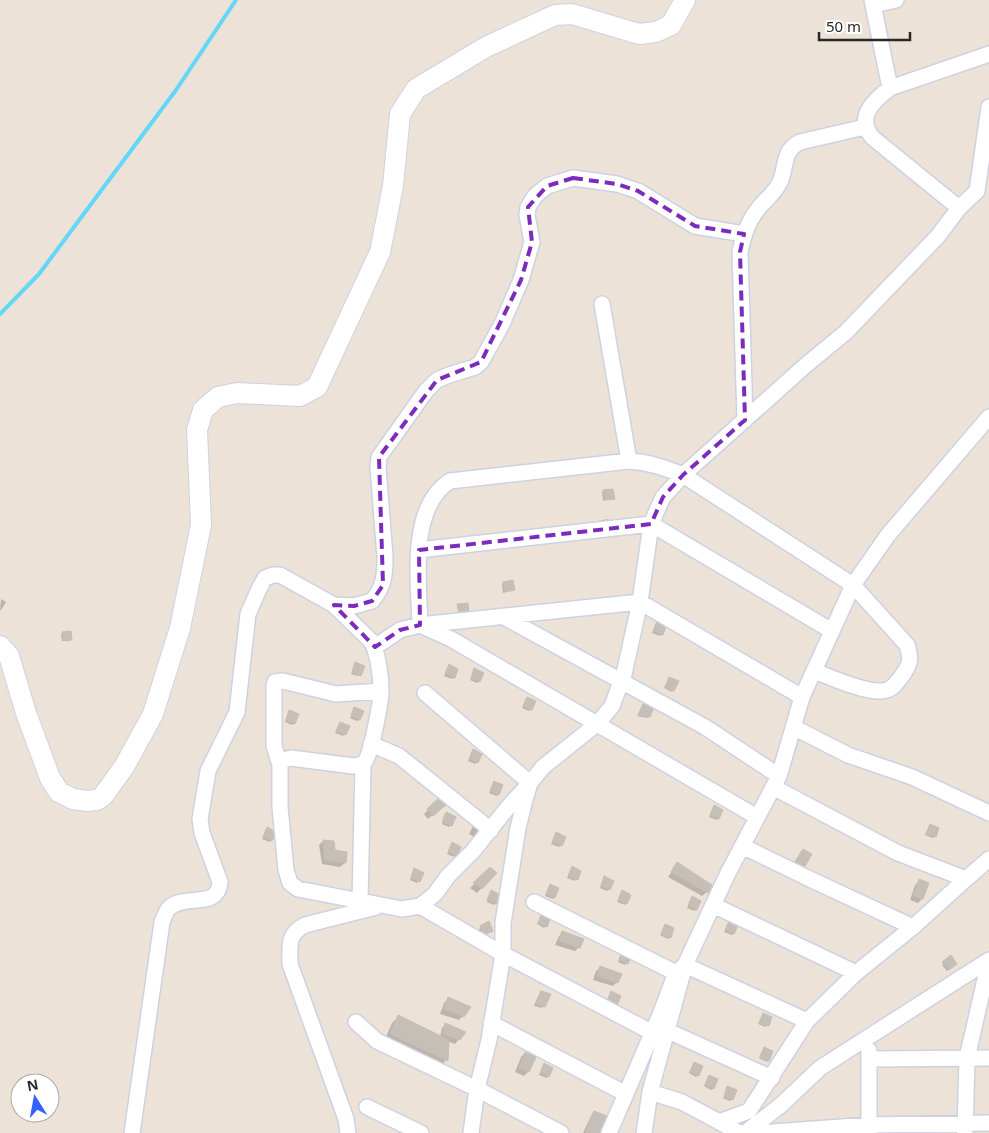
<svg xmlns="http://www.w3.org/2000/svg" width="989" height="1133" font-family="'Noto Sans',sans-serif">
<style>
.shadow{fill:#0003}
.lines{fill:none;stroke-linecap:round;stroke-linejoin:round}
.stream{stroke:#62d7f6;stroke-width:4}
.building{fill:#c6bfb8;stroke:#c7beb2}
.street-casing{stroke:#cdd2e2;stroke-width:18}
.secondary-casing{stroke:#cdd2e2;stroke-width:22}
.street{stroke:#fff;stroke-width:15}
.secondary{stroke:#fff;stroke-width:20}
.marked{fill:none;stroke:#7b2cbf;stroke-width:4;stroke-dasharray:10 6;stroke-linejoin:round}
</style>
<rect width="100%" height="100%" fill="#ece2d8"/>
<!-- shadow -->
<path class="shadow" d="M603 491 613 498 603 501 602 492Z
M608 519 610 527 600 530 598 521Z
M503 583 513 590 503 593 502 584Z
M1 599 6 602 1 610H0Z
M657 623 662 634 660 636 652 633Z
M63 633 71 640 69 641H62L61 635Z
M356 663 360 675 358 676 351 674Z
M448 667 454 677 452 679 444 676Z
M474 670 479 681 477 683 470 680Z
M669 678 673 690 672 692 664 688Z
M527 698 531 710 529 711 522 708Z
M644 704 649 716 647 718 637 716Z
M355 708 359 720 357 721 350 718Z
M288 713 294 723 292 725 285 722Z
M340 723 348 727 343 736 335 733Z
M473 751 477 762 475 764 468 761Z
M494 782 498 794 497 796 489 793Z
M441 798 442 807 428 819 424 814Z
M714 807 718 818 717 820 709 817Z
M445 816 451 825 449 827 442 824Z
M474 824 481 828 476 838 469 834Z
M930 825 938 829 933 838 925 835Z
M267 828 271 840 270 842 262 839Z
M555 836 561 845 559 847 551 844Z
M323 841 345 863 340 867 322 864 319 845Z
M452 844 456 855 454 857 447 854Z
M677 864 707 892 702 896 668 877Z
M572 868 576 879 575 881 567 878Z
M490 869 495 873 477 893 470 888Z
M413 872 422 874 417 883 410 880Z
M603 880 609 889 607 891 600 888Z
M920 880 928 883 922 899 918 903 910 900 915 885Z
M550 885 554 897 553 899 545 896Z
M622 892 626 903 625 905 617 902Z
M490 894 496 903 494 905 487 902Z
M691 900 696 909 695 911 687 908Z
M542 914 546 926 544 928 537 924Z
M729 922 737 926 732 935 724 932Z
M489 923 492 931 482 936 479 929Z
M665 925 670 937 668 939 660 935Z
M563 932 579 947 575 951 555 945 559 936Z
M621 954 630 956 625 965 618 962Z
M950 957 955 964 947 971 942 965Z
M601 967 617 982 613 986 593 980 596 971Z
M541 992 549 994 542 1008 534 1006Z
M448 999 463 1016 459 1020 440 1014 444 1003Z
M763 1014 771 1018 766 1027 758 1024Z
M398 1017 440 1037 442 1028 446 1024 459 1039 455 1044 447 1041 446 1060 440 1067 384 1041 392 1023Z
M764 1048 768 1060 767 1062 759 1058Z
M525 1053 528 1072 524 1076 515 1072 521 1057Z
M694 1063 698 1075 696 1077 689 1073Z
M544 1065 548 1076 547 1078 539 1075Z
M709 1076 713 1088 711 1090 704 1086Z
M728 1087 732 1099 730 1101 723 1098Z
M595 1112 599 1133H583L591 1116Z"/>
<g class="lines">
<!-- stream -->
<path class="stream" d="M0 314 39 274 176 90 236 0"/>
</g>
<!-- building -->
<path class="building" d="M613 489 615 499 605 500 603 490Z
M513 580 515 590 505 592 503 582Z
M468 603 469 613 459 614 457 604Z
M657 621 666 626 663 635 653 631Z
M71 631 72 640H63L62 632Z
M355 662 365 666 361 676 352 672Z
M449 664 458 669 455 678 445 674Z
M474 668 484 673 480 682 471 678Z
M669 677 679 681 674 691 665 687Z
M527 697 536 701 532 710 523 706Z
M644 702 654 707 650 717 638 715Z
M354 707 364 711 360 720 351 716Z
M289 710 299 714 295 724 286 720Z
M340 722 350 726 346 735 336 731Z
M473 749 482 754 478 763 469 759Z
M494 781 503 785 499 795 490 791Z
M441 796 448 803 433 816 427 809Z
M714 805 723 810 719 819 710 815Z
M446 812 456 817 452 826 442 822Z
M930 824 939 828 936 837 926 834Z
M267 827 276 832 272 841 263 837Z
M556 832 566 837 562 846 552 842Z
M323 840 334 841 335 850 347 852 346 863 325 860Z
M452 842 461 847 457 856 448 852Z
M803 849 812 854 804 868 794 863Z
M677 862 712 885 708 893 671 872Z
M572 866 581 871 578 880 568 876Z
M490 867 497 873 482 889 473 883Z
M414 868 424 873 420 882 411 878Z
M604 876 614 881 610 890 601 886Z
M919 879 929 883 923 899 913 896Z
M550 884 559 888 555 898 546 894Z
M491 890 501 895 497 904 487 900Z
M622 890 631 895 627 904 618 900Z
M692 896 701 901 697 910 688 906Z
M542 913 551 917 547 927 538 923Z
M489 921 493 931 484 935 480 926Z
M729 921 738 925 734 934 725 930Z
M665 924 674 928 671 938 661 934Z
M562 931 584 939 580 948 559 941Z
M622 951 632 955 628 964 619 960Z
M951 955 957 964 949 970 942 962Z
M600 966 622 974 618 983 597 976Z
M541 991 551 994 545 1007 535 1004Z
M611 991 621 996 617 1005 607 1001Z
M448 997 471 1007 464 1017 444 1009Z
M763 1013 772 1017 769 1026 759 1023Z
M398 1015 449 1040 448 1061 390 1034Z
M445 1023 466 1032 460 1040 443 1034Z
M764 1047 773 1051 769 1061 760 1057Z
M525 1052 536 1057 529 1072 519 1068Z
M694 1062 703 1066 699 1076 690 1072Z
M544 1063 553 1068 549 1077 540 1073Z
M709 1075 718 1079 714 1089 705 1085Z
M727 1086 737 1090 733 1100 724 1096Z
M594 1111 607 1116 600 1133H585Z"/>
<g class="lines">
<defs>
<path id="street" d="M874 5 896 0
M890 88 989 54
M959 208 977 191 989 107
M602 304 629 461
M745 420 740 252C743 237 748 221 758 209 765 200 775 193 780 182 787 166 782 151 800 142L865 127
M419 550 651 524 832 631
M334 605 354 606 372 601C384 587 385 575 385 557L378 467 379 457 426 391 437 380 449 375 475 367 481 362 502 324 521 280 532 242 527 215 528 207 535 196 547 186 573 178 617 184 638 191 695 226 744 234
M504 617 705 727 779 776 728 873 685 965 676 973 660 1015 609 1133
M375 647 400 630 420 625 640 602 802 697
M793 727 848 755 912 777 989 813
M371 744 399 756 491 830
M280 765 274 746V686L275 682 283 681 336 694 381 691
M779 776 802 697 853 585 888 535 989 417
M773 787 898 853 966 879 989 859
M757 817 451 639 420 625C419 582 408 508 450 481L629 461C649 462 665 468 683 475L853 585 907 645C911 658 911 662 904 673 900 678 896 685 891 688 876 699 831 677 814 671
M742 846 814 881 913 927
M360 901 363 764
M534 902 676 973
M713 905 856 973
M420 906 503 954 653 1033
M356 1022 377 1041 477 1089 561 1133
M491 1023 626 1094
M668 1031 772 1078
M869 1050V1133
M869 1059 989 1058
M650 1092 682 1102 740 1133
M367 1107 421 1133
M719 1122 749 1111 807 1021 856 973 913 927 966 879
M132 1133 162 922C164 918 166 911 169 908 185 893 218 910 220 882L202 833 200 819 208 771 237 712 248 614 259 589 265 578 273 575H280L334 605 371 641C378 652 381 677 381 691 381 702 371 756 364 763 361 765 357 766 353 766L291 758 282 760 280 765V807L286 870 290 883 298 889 402 909 420 906 435 894 448 876 473 851 509 806 530 783 425 693
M348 1133 346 1119 290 964C290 946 287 934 305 925L376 907
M471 1133 477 1089 489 1040 503 954V923L518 828 525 800 530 783 543 767 598 723 612 706 624 674 640 602 651 524 663 497 683 475 806 365 846 332 938 236 959 208 873 138C855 118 873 101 890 88L872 0
M644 1133 650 1092 685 965 807 1021
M745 1133 781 1105 820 1068 989 960
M759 1133 869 1125 989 1123
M965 1133 967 1058 989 962"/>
<path id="secondary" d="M0 646 9 656 26 713 50 778 59 792 73 799 87 801 97 800 103 796 124 767 153 714 180 628 201 525 197 430 203 410 218 397 237 393 300 396 317 387 380 252 393 186 400 114 416 89 486 47 555 15 572 14 639 34 656 32 671 25 685 0"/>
</defs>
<!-- street casing -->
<use href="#street" class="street-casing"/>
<!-- secondary casing -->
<use href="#secondary" class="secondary-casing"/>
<!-- street -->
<use href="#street" class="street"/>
<!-- secondary -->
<use href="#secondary" class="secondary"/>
</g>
<!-- marked area -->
<path class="marked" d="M573 178 617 184 638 191 695 226 744 234 740 252 745 420 683 475 663 497 651 524 419 550 420 625 400 630 375 647 334 605 354 606 372 601 383 585 379 457 437 380 481 362 521 280 532 242 528 207 547 186Z"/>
<!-- north arrow -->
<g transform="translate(35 1098) rotate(349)"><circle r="24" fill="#ffffff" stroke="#a9a9a9"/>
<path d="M0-4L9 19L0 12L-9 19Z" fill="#3162ff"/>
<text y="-8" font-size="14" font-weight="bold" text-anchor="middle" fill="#282828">N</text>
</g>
<!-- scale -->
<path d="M819 32v8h91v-8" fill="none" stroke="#282828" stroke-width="2.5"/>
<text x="826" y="32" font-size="15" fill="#282828" stroke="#ffffff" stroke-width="4" paint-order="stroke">50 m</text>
</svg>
